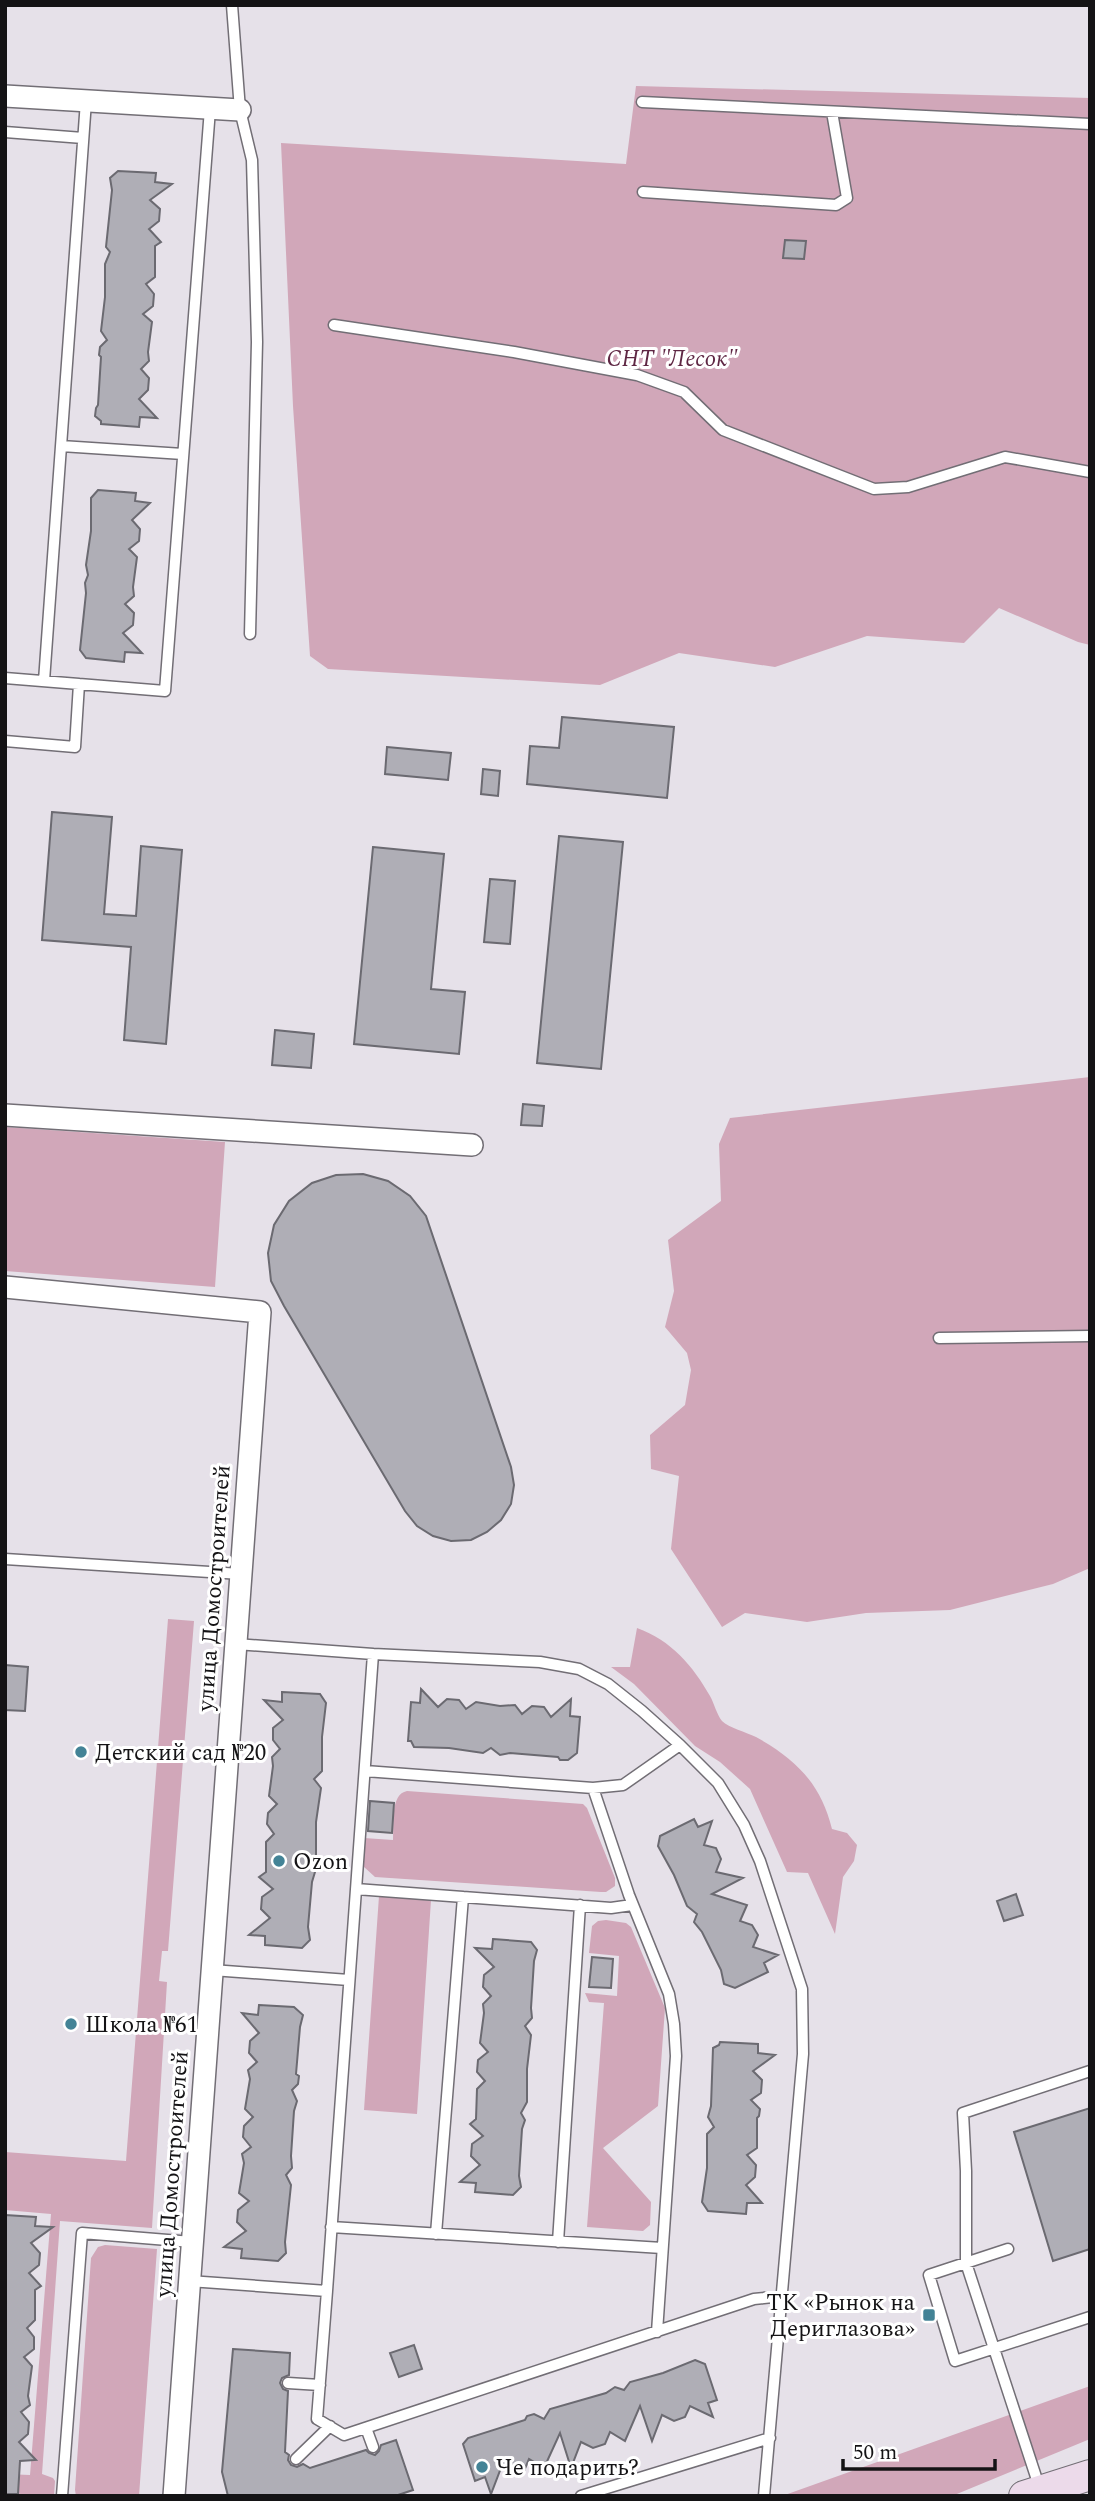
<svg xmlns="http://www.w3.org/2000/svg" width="1095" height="2501" font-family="Spectral,serif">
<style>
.green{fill:#d1a7b9}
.building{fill:#afaeb6;stroke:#6b6a71;stroke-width:2}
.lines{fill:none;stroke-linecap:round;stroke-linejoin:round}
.lane-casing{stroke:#726e75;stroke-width:13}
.street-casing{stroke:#726e75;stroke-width:24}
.secondary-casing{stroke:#726e75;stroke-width:32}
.lane{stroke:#fff;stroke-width:10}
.street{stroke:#fff;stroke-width:21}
.secondary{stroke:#ecdaea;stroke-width:30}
.poi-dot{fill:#438396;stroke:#fff;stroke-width:2.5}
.labels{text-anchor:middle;stroke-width:6;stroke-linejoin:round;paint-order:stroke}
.park-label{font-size:23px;font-style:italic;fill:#5f2744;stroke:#fff}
.street-label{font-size:23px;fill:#141315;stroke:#fff}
.poi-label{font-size:23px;fill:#141315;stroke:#fff;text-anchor:start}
</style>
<rect width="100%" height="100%" fill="#e6e1e9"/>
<!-- green -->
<path class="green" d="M636 86 1090 98V645L1078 642 999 608 964 643 867 636 775 667 679 653 600 685 328 669 310 656 293 406 281 143 626 164Z
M1090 1077V1568L1053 1584 950 1610 866 1613 807 1622 745 1613 722 1627 671 1549 679 1476 651 1469 650 1435 685 1405 691 1370 687 1353 665 1327 674 1291 668 1240 721 1201 719 1144 730 1118Z
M5 1127 225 1142 215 1287 5 1271Z
M168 1619 194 1621 168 1951H162L159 1981 167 1982 152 2228 60 2221 42 2474 53 2478 55 2481 54 2496 5 2493V2474L30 2475 51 2214 5 2210V2152L126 2161Z
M637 1628C671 1640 693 1666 710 1696 714 1703 717 1715 722 1721 729 1728 746 1732 756 1737 796 1759 821 1784 832 1829L847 1833 857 1845 854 1861 843 1877 835 1934 808 1873 787 1872 750 1789 720 1762 695 1746 634 1684 611 1667H630Z
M407 1791 583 1804 587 1808 615 1878V1886L606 1892H601L375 1877 363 1866 364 1838 393 1840C394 1825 390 1794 407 1791Z
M379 1896 431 1900 417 2114 364 2110Z
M606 1920 626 1923 631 1927 665 2008 658 2106 603 2148 651 2202 650 2225 643 2231 587 2227 604 2003 589 2002 585 1993 617 1996 619 1956 589 1953 592 1926 598 1921Z
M105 2245 157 2249 139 2496H76L75 2490 91 2258 98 2247Z
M1090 2386V2439L952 2496H782Z"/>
<!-- building -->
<path class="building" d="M118 171 156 173 155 182 172 184 150 200 160 209 159 221 149 229 161 242 155 246V277L146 284 154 294 153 306 143 314 152 322 148 352 149 361 141 369 149 378 148 390 139 399 157 418 140 417 139 427 101 424V421L95 416 96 408 98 405 101 357 99 355 100 347 107 340 101 331 105 297V264L110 252 106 247 112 190 110 178Z
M785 240 806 241 804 259 783 258Z
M98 490 136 493 135 501 150 503 132 520 140 529 139 541 129 549 137 557 133 587 134 596 125 604 134 613 133 625 123 633 142 653 125 652 124 662 86 658 80 650 86 593 85 583 88 575 86 565 91 531V498Z
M562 717 674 727 667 798 527 784 530 746 559 748Z
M387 747 451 753 448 780 385 774Z
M483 769 500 771 498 796 481 794Z
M52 812 112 817 104 914 136 916 141 846 182 850 166 1044 124 1040 131 947 42 940Z
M559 836 623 842 601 1069 537 1063Z
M373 847 444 854 431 989 465 992 459 1054 354 1044Z
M490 879 515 881 510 944 484 942Z
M275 1030 314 1034 311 1068 272 1065Z
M523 1104 544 1106 542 1126 521 1125Z
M363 1174 388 1181 410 1196 426 1216 511 1467 514 1485 511 1504 501 1520 487 1532 471 1540 451 1541 433 1536 417 1526 405 1511 284 1306 271 1281 268 1253 274 1225 289 1201 312 1183 336 1175Z
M5 1665 28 1667 25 1711 5 1710Z
M421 1689 438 1707 447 1699 459 1700 466 1709 476 1702 500 1706 515 1705 522 1714 532 1706 544 1707 551 1717 571 1699 570 1716 580 1717 577 1753 568 1760H560L558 1757 510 1753 500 1755 491 1748 483 1753 449 1748 414 1747 411 1741H408L411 1702 420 1703Z
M282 1692 320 1694 326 1703 322 1737V1771L314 1779 321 1788 316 1822V1855L310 1866 315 1872 312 1882 308 1927 310 1940 302 1948 265 1945V1936L249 1935 270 1918 261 1909 262 1897 273 1889 259 1877 266 1872V1842L274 1834 267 1824 268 1813 277 1804 269 1796 273 1766 272 1757 280 1749 273 1740V1728L283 1720 264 1700 282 1702Z
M370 1801 394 1803 392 1833 368 1831Z
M694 1819 698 1827 712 1821 704 1845 716 1848 721 1859 716 1872 743 1878 712 1894 747 1905 740 1921 752 1925 758 1935 753 1947 778 1955 764 1963 768 1972 735 1988 724 1984 721 1970 702 1932 694 1922 697 1914 687 1906 674 1875 658 1846 660 1836Z
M1016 1894 1023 1915 1004 1921 997 1901Z
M493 1939 531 1942 537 1950 534 1961 531 2008 532 2018 525 2026 531 2035 527 2069V2102L521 2113 525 2120 522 2129 519 2176 521 2187 513 2195 475 2192 476 2183 460 2182 480 2165 471 2156 472 2144 483 2136 470 2124 476 2119 477 2089 485 2081 477 2072 478 2060 488 2052 480 2043 484 2013 483 2004 491 1996 483 1987 484 1975 494 1967 475 1948 492 1949Z
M592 1957 613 1959 611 1988 589 1987Z
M259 2005 294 2007 303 2015 300 2027 296 2074 299 2076 298 2084 292 2090 297 2101 294 2111 291 2156 292 2168 286 2175 291 2185 285 2242 286 2253 278 2261 241 2258 242 2249 224 2247 246 2231 237 2222 238 2210 249 2201 239 2193 244 2163 242 2154 251 2147 243 2137 244 2126 253 2117 245 2109 250 2079 248 2070 257 2062 249 2053 250 2041 259 2033 242 2013 258 2015Z
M720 2042 758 2044V2053L775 2055 753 2071 762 2080 761 2093 751 2100 760 2109 759 2116 757 2118V2148L747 2155 756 2165 755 2177 746 2185 762 2203H747L746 2214 708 2211 702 2202 707 2168V2134L714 2127 708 2117 711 2106 713 2048 719 2045Z
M1090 2108V2249L1053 2261 1014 2132Z
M5 2215 36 2217 35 2226 53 2227 31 2243 40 2253 39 2265 29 2273 41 2286 35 2290V2320L27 2328 34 2337V2349L24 2357 32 2366 28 2396 30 2405 21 2412 29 2422 28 2434 19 2442 36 2460 20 2461 18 2494H5Z
M414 2345 422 2369 399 2377 390 2353Z
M233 2349 290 2353 289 2375 282 2378 280 2383 283 2389 288 2391 285 2452 289 2455 288 2460 291 2465 297 2467 303 2464 310 2468 366 2450 369 2453 375 2455 379 2451 381 2445 396 2440 413 2490 395 2496H228L222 2472Z
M695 2360 705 2364 717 2400 708 2403 713 2417 690 2406 685 2417 674 2421 662 2415 652 2441 640 2406 625 2441 610 2432 605 2444 593 2448 581 2442 571 2468 560 2433 544 2468 529 2459 524 2471 513 2475 501 2468 491 2494 485 2477 475 2481 463 2444 468 2438 525 2420 527 2416 534 2414 544 2419 550 2409 606 2393 615 2387 624 2390 630 2382 663 2373Z"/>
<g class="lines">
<defs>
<path id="lane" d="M232 5 240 110 252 160 257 342 250 634
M642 102 1090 124
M5 132 83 138
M643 192 836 205 847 198 832 112
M334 325 514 352 637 375 684 392 723 430 874 489 908 487 1005 457 1090 472
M61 446 183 454
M5 678 165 691 210 109
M44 681 86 101
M5 741 75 747 79 684
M939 1338 1090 1336
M5 1559 241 1574
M373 1654 540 1662 579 1669 608 1684 642 1711 680 1745 718 1783 744 1825 760 1861 802 1989 803 2054 764 2496
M365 1771 593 1788 623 1785 680 1745
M593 1788 629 1895 669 1994 674 2024 676 2056 657 2332
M356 1889 611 1908 632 1905
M212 1970 349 1980
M331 2227 662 2248
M436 2234 463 1897
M558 2242 580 1905
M1008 2249 929 2275 955 2361 1090 2317
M189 2281 327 2291 373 1654 236 1644
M327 2291 317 2419 344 2435 754 2299 782 2296
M288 2383 320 2385
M366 2428 373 2447
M296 2459 330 2426
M1040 2489 966 2263V2171L963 2113 1090 2071
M62 2496 82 2233 192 2242
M581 2496 770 2438"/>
<path id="street" d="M5 96 240 110
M5 1115 472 1145
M5 1287 260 1312 174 2496"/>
<path id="secondary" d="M1024 2496 1090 2475"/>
</defs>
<!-- lane casing -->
<use href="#lane" class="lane-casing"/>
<!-- street casing -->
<use href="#street" class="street-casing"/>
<!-- secondary casing -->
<use href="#secondary" class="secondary-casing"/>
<!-- lane -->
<use href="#lane" class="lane"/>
<!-- street -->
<use href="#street" class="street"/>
<!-- secondary -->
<use href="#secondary" class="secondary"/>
</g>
<!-- markers -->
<g class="poi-dot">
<circle cx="81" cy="1752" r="7"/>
<circle cx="279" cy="1861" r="7"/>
<circle cx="71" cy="2024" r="7"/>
<rect x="922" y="2308" width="14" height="14" rx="3.5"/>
<circle cx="482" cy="2467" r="7"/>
</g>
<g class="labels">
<!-- park labels -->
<g class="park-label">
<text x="672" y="366">СНТ "Лесок"</text>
</g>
<!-- street labels -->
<g class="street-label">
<text transform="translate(213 1588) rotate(-86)" y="8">улица Домостроителей</text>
<text transform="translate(171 2174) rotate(-86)" y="8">улица Домостроителей</text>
</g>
<!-- poi labels -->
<g class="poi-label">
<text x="95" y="1760">Детский сад №20</text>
<text x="293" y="1869">Ozon</text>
<text x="85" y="2032">Школа №61</text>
<text x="915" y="2310" text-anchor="end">ТК «Рынок на<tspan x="915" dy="26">Дериглазова»</tspan></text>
<text x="496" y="2475">Че подарить?</text>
</g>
</g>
<!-- border -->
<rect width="1095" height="2501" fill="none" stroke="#141315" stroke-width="14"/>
<!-- scale -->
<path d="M843 2459v10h152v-10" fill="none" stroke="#141315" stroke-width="3.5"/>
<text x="853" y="2459" font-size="21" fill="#141315" stroke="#ffffff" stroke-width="5" paint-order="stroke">50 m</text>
</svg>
